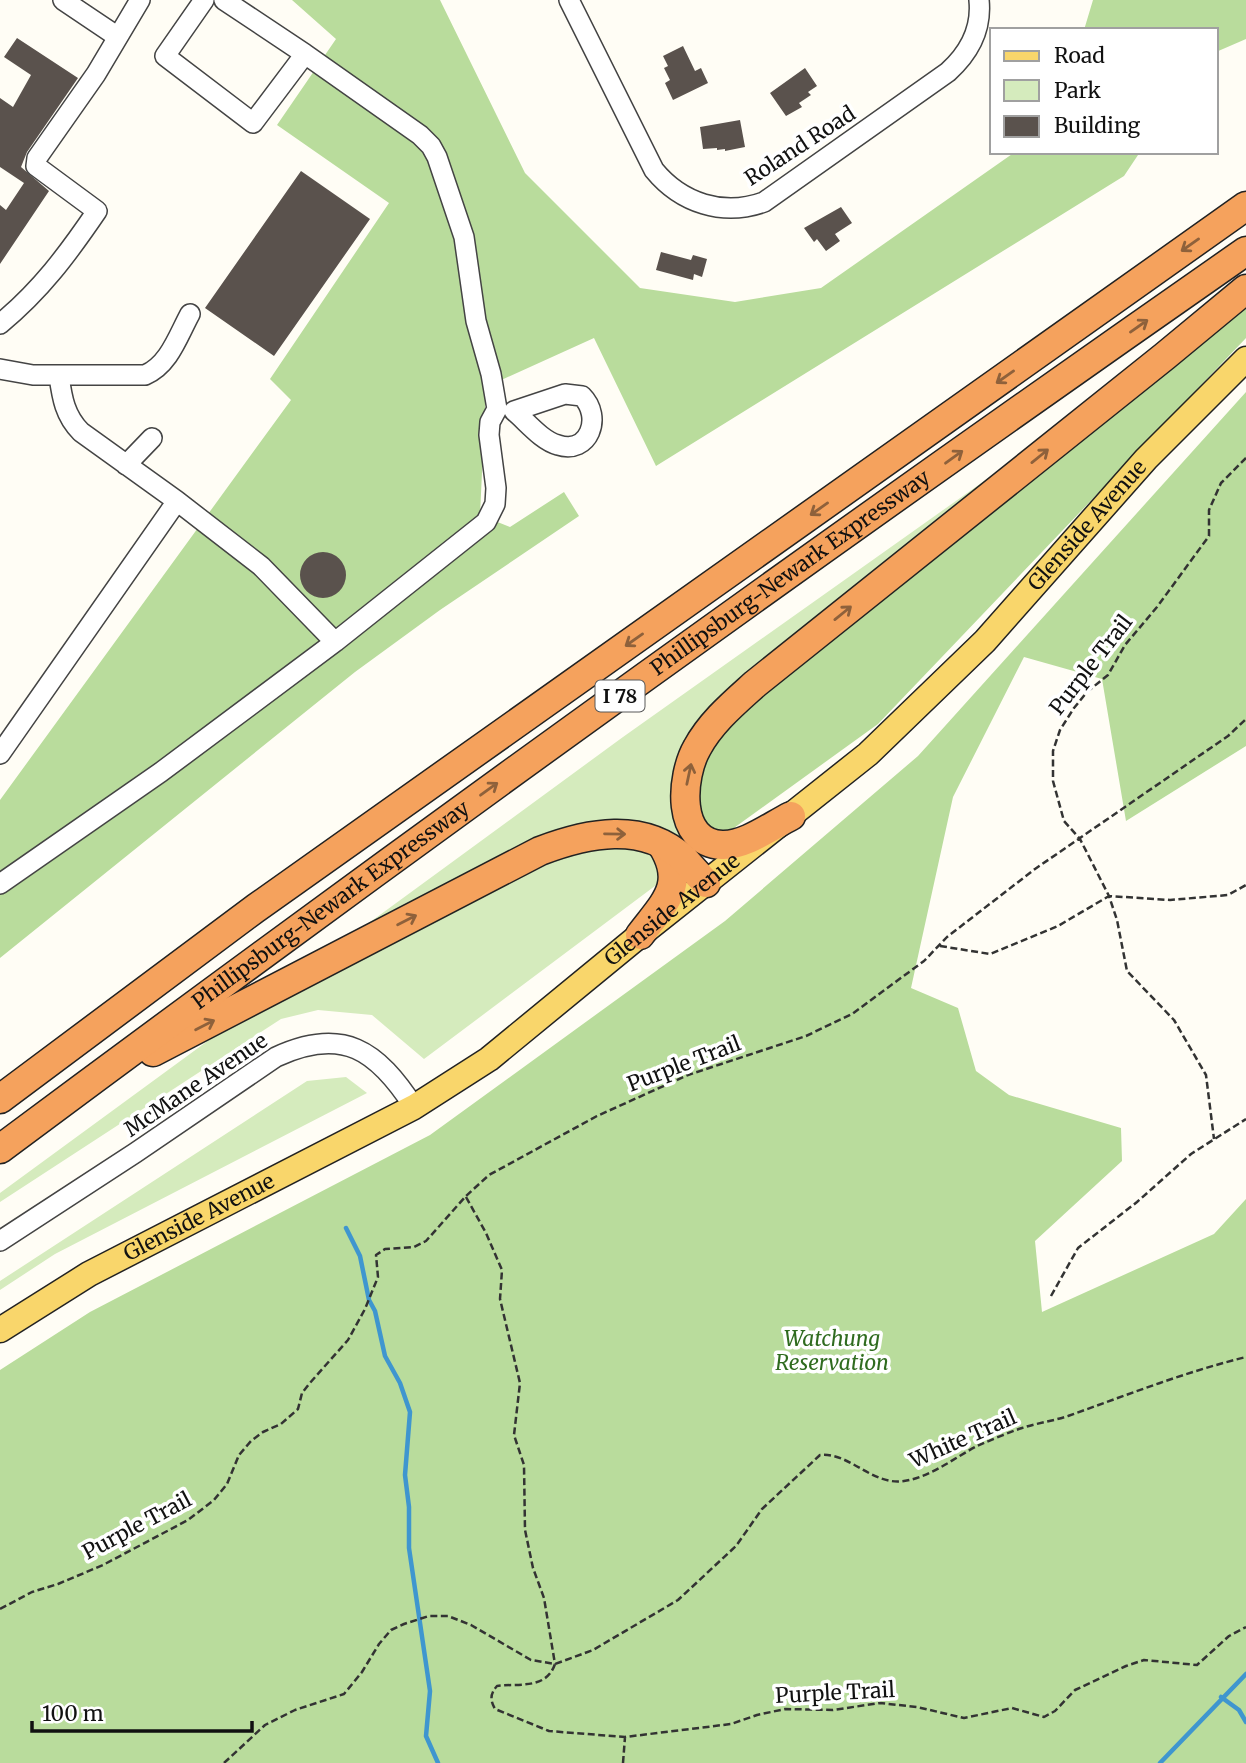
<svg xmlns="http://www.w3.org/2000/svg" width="1246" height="1763" font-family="Merriweather,serif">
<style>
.green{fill:#d5ebbd}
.forest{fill:#b9dc9c}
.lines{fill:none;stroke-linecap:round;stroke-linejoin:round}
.stream{stroke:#3f96cf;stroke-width:4.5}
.building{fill:#5a524d}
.minor-casing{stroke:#444;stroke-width:22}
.major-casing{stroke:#222;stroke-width:27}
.highway-casing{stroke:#222;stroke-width:31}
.path{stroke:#333;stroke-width:2.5;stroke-dasharray:7 3.5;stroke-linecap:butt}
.minor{stroke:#fff;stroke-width:19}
.major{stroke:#f9d66b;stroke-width:24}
.highway{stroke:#f5a25d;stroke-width:28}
.oneway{stroke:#8e613b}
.labels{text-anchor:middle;stroke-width:7;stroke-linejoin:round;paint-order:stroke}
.shield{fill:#fff;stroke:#585858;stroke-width:2}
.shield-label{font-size:19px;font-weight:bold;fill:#111}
.street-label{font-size:21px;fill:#111;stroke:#fff}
.park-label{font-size:21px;font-style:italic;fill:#2f6b1f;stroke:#fff}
</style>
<rect width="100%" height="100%" fill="#fffdf5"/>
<!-- green -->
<path class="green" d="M1111 391 695 856 424 1059 372 1015 318 1010 281 1019 0 1202V1193L623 737Z
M346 1077 367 1093 55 1254 0 1290V1281L307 1081Z"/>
<!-- forest -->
<path class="forest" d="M292 0H440L525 173 640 288 735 302 821 288 1015 152H1140L1124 176 656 466 594 338 486 387 480 515 510 527 564 492 579 516 440 610 355 672 0 958V800L291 400 270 379 389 203 277 125 336 39Z
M1093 0H1246V39L1216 52V30H1084Z
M1246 296V338L878 724 695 856 676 809 699 725Z
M1246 392V746L1126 821 1102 679 1024 657 953 797 911 988 958 1008 976 1071 1009 1095 1121 1128 1122 1161 1035 1241 1042 1312 1214 1234 1246 1199V1763H0V1370L90 1312 430 1135 725 921 918 756Z"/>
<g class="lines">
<!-- stream -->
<path class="stream" d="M346 1228 360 1256 369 1300 375 1311 385 1356 400 1383 410 1412 405 1475 409 1507V1548L430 1691 426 1736 438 1763
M1221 1697 1239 1710 1246 1722
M1160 1763 1246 1674"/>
</g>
<!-- building -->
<path class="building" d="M17 38 78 78 27 152 21 167 49 191 0 264V205L6 210 24 183 0 167V98L13 107 31 75 4 57Z
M683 46 695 71 701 68 708 83 673 100 665 83 670 80 664 68 668 66 663 56Z
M805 68 817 86 808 92 811 95 799 103 802 107 786 116 770 93Z
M740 120 745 147 725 151V149L717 150V148L703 149 700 127Z
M301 171 370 219 274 356 205 308Z
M841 207 852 223 835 234 840 241 826 251 817 239 814 242 804 228Z
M661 252 691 260 693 255 707 259 702 277 694 274 693 280 656 270Z
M300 575a23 23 0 1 1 46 0a23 23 0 1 1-46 0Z"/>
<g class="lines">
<defs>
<path id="minor" d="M204 0 165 56 253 123 305 54
M569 0 654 170C681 203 723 217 764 202L948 72C969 53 982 29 979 0
M118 37 140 0
M0 324C41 290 67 255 97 211L36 166 37 158 96 74 118 37 63 0
M0 369 33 375H145C169 365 178 336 190 314
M565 394 582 396C603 417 589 455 558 445 542 441 527 422 514 411Z
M126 465 152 438
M177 501 261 566 335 642
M0 754 177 501 81 432C65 416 62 398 59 376
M0 884 161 772 335 642 486 522 495 504 496 488 489 435 490 422 497 409 491 374 476 321 464 237 437 157 431 146 420 135 305 54 224 0
M0 1241 135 1153 276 1057C343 1026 377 1050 414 1107"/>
<g id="major">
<path id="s1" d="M0 1330 89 1274 414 1107 489 1059 640 935 868 754 985 641 1146 459 1246 359"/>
</g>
<g id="highway">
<path d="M791 816C771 826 745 846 722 845 675 843 681 776 697 748 711 722 734 703 755 684L1165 356 1246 289"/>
<path d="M640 935C664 903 687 885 662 845"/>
<path d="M153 1052 540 851C587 833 643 821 684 859 691 867 698 875 706 883"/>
<path d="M0 1099 256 908 1246 206"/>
<path id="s2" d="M0 1149C411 843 826 544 1246 251"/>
</g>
</defs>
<!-- minor casing -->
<use href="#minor" class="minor-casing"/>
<!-- major casing -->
<use href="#major" class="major-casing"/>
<!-- highway casing -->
<use href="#highway" class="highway-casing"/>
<!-- path -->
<path class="path" d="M1246 458 1221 483 1209 510V536L1157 607 1125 645 1108 675 1087 692 1074 708 1060 730 1053 751V781L1064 821 1080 839 1109 896 1170 900 1228 895 1246 885
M940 946 990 954 1058 926 1109 896 1117 920 1127 971 1174 1020 1206 1075 1214 1139
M466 1197 486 1233 502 1270 500 1299 520 1383 514 1435 524 1465 525 1530 533 1568 544 1598 555 1664
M1051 1296 1078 1248 1137 1202 1191 1154 1246 1119
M0 1609 32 1592 58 1584 103 1565 188 1520 214 1500 227 1484 239 1455 251 1441 263 1432 281 1424 298 1409 302 1393 309 1384 348 1340 365 1309 378 1277 376 1255 385 1249 414 1247 426 1241 466 1196 489 1175 597 1116 688 1075 806 1036 852 1014 924 961 947 937 1035 869 1228 736 1246 719
M555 1664C546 1690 519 1683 497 1686 490 1694 490 1700 495 1709L549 1731 625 1737 731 1724 757 1715 785 1709 833 1710 880 1703 917 1707 964 1718 1012 1708 1044 1717 1055 1711 1075 1690 1126 1666 1144 1660 1197 1665 1229 1636 1246 1627
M224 1763 265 1725 295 1710 344 1694 362 1672 379 1644 391 1630 404 1624 429 1616H448L471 1625 531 1660 555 1664 593 1650 678 1600 736 1546 762 1509 820 1455C850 1452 872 1486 904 1481 931 1477 954 1458 977 1446 991 1440 1007 1433 1022 1428 1037 1423 1053 1421 1068 1416 1127 1395 1185 1372 1246 1357
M623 1763 625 1737"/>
<!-- minor -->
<use href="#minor" class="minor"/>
<!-- major -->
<use href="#major" class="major"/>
<!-- highway -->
<use href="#highway" class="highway"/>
</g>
<!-- one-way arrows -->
<defs><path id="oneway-shaft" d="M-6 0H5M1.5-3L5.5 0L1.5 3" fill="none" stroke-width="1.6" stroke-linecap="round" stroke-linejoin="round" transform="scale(1.75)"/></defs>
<g class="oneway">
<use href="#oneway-shaft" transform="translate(1190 245) rotate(145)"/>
<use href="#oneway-shaft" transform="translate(1139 326) rotate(-35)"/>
<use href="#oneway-shaft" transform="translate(1005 377) rotate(145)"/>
<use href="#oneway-shaft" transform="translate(1040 456) rotate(-39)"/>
<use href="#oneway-shaft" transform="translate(954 457) rotate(-36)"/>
<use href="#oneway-shaft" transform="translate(819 509) rotate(145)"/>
<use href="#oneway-shaft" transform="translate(843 613) rotate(-39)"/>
<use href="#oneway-shaft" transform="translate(634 640) rotate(145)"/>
<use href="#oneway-shaft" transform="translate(689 774) rotate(-78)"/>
<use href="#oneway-shaft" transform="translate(489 789) rotate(-36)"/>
<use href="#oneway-shaft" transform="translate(615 834) rotate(1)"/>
<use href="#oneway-shaft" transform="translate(407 920) rotate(-27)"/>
<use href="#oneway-shaft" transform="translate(205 1025) rotate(-27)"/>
</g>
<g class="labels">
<!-- shield labels -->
<rect class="shield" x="595.5" y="680.5" width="49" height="31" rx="5"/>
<g class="shield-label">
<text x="620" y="703">I 78</text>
</g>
<!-- street labels -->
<g class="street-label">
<text transform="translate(800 146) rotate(-33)" y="7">Roland Road</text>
<text dy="7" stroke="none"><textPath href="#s1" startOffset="1363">Glenside Avenue</textPath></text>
<text dy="7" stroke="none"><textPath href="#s2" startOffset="978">Phillipsburg-Newark Expressway</textPath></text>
<text transform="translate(1091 665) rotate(-52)" y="7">Purple Trail</text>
<text dy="7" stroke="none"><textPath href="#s2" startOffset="411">Phillipsburg-Newark Expressway</textPath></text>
<text dy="7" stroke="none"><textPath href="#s1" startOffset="796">Glenside Avenue</textPath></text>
<text transform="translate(684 1064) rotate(-21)" y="7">Purple Trail</text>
<text transform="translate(196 1085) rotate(-34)" y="7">McMane Avenue</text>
<text dy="7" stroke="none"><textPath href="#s1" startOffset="229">Glenside Avenue</textPath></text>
<text transform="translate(963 1439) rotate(-24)" y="7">White Trail</text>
<text transform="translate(137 1526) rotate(-28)" y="7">Purple Trail</text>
<text transform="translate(835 1693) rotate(-3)" y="7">Purple Trail</text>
</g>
<!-- park labels -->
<g class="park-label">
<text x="832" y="1346">Watchung<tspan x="832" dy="24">Reservation</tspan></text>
</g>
</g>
<!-- legend -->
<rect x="990" y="28" width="228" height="126" fill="#ffffff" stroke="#a0a0a0" stroke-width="2"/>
<rect x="1004" y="51" width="35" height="10" fill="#f9d66b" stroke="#a0a0a0" stroke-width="2"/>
<text x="1054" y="63" font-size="21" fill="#111111">Road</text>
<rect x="1004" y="80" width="35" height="21" fill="#d5ebbd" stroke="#a0a0a0" stroke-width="2"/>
<text x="1054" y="98" font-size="21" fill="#111111">Park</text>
<rect x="1004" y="116" width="35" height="21" fill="#5a524d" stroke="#a0a0a0" stroke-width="2"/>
<text x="1054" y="133" font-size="21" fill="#111111">Building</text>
<!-- scale -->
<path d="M32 1721v10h220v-10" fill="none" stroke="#111111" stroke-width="3.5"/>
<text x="42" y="1721" font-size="21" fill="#111111" stroke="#ffffff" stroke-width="5" paint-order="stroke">100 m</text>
</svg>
